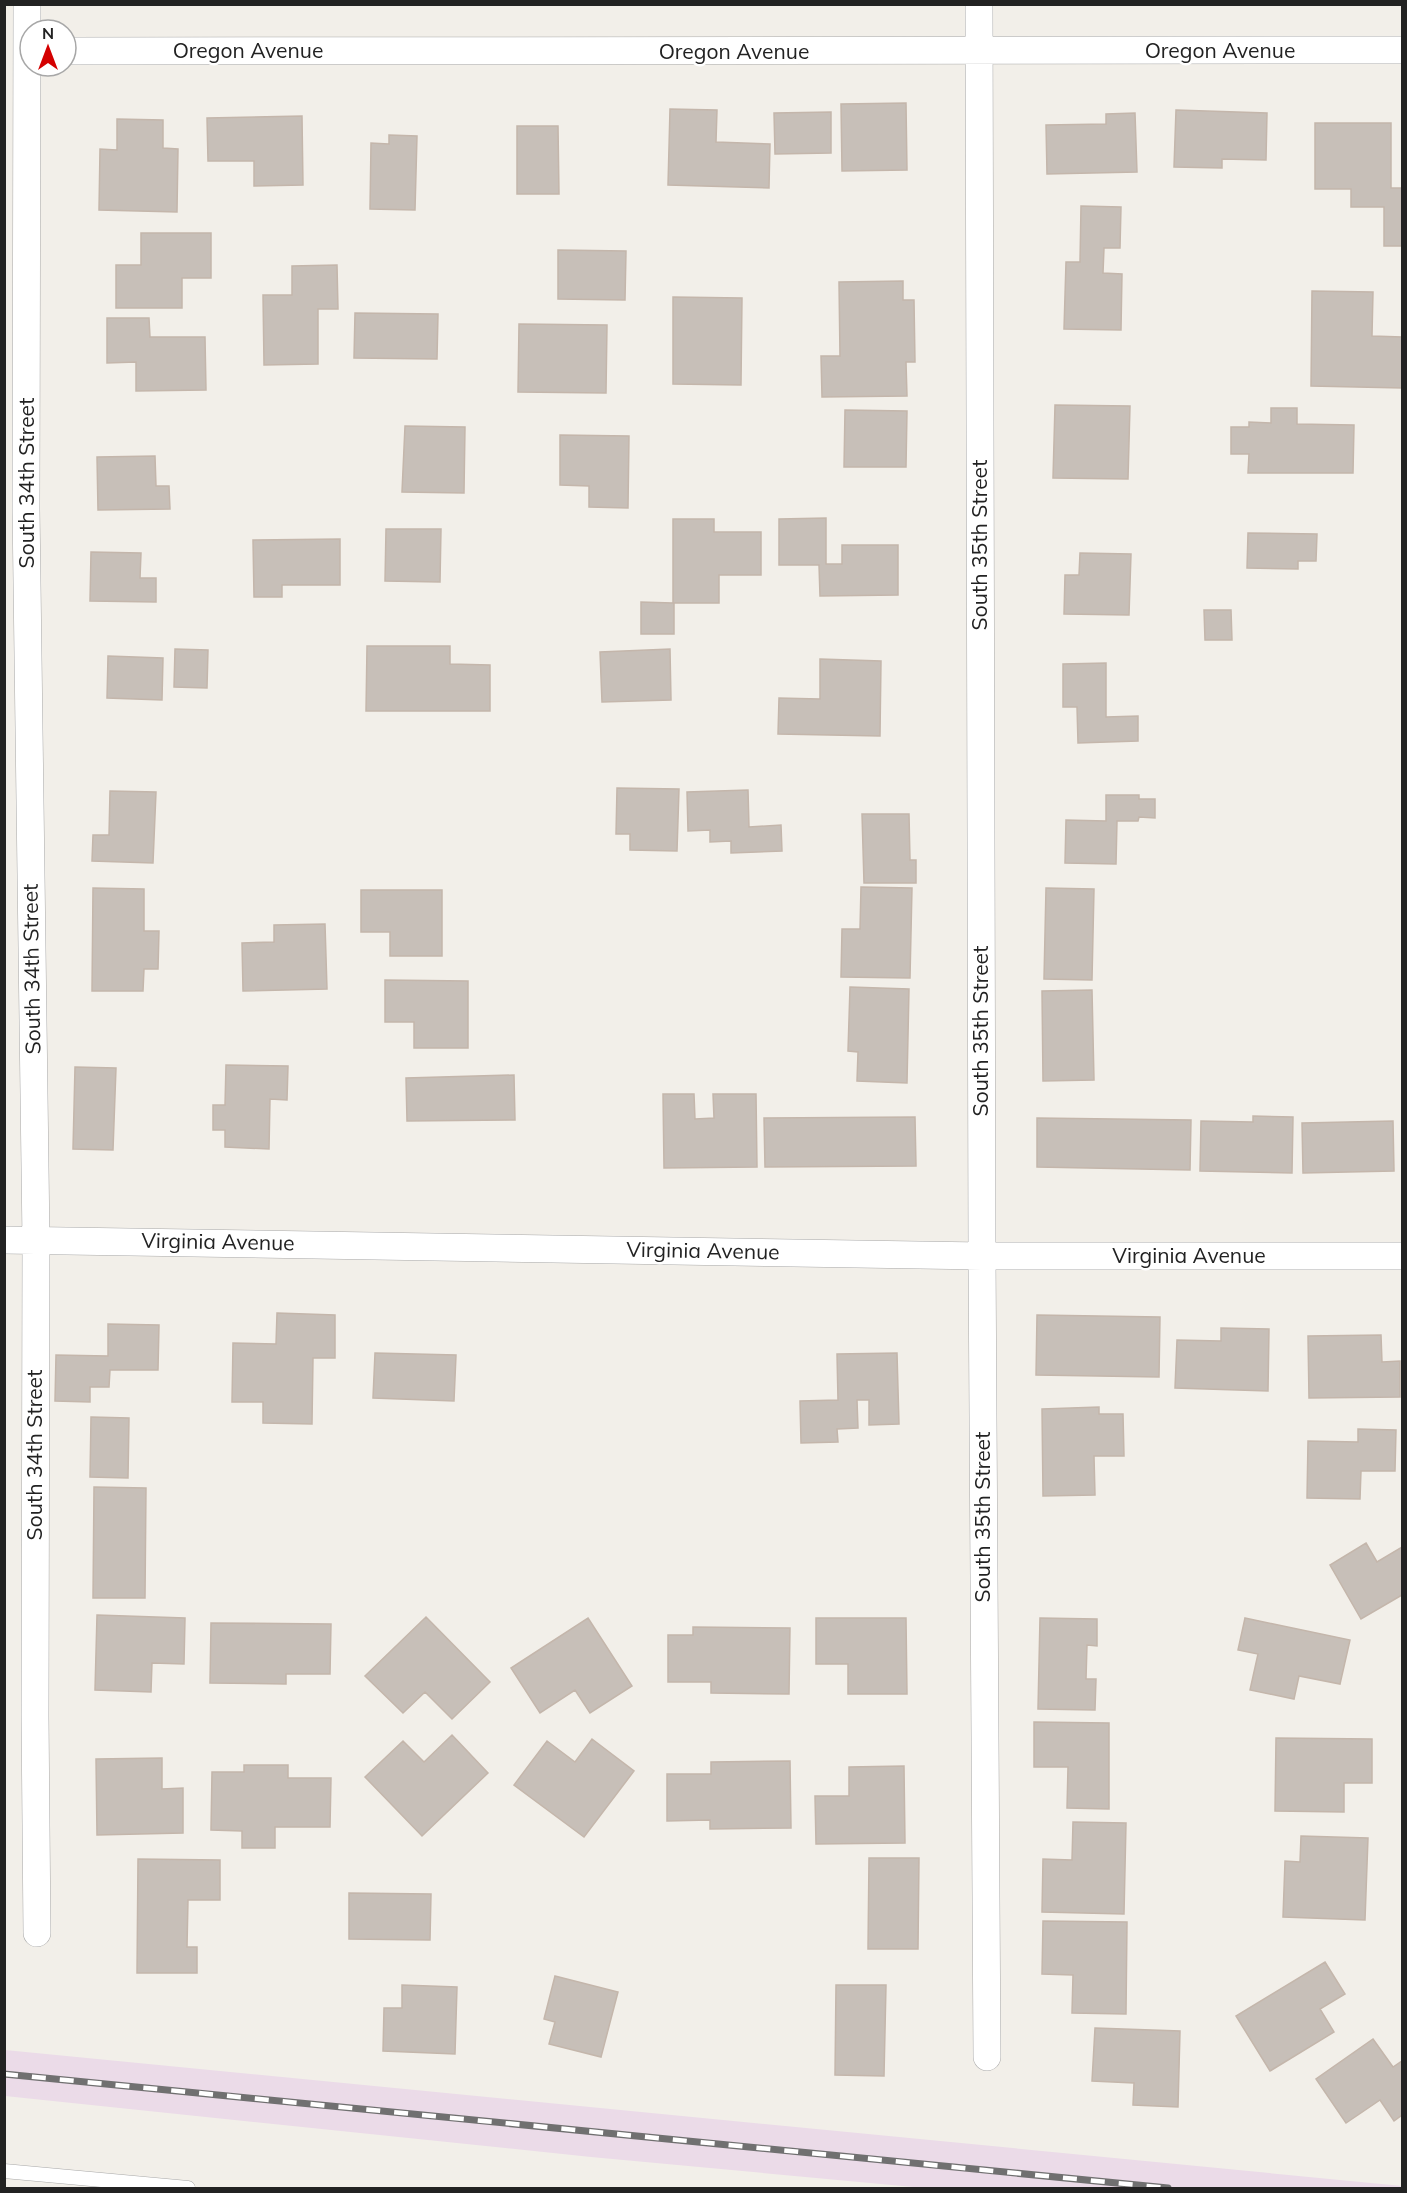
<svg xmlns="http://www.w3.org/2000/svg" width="1407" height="2193" font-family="Mulish,sans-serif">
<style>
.industrial{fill:#ebdbe8}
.building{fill:#c7bfb8;stroke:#c4b6ab;stroke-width:1.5}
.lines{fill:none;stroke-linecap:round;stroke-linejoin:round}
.lane-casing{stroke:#a9a9a9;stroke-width:15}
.street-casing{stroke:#a9a9a9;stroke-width:28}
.lane{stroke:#fff;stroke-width:14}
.street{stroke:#fff;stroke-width:27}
.rail-casing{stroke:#707070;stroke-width:7}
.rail{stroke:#fff;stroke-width:4.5;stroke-dasharray:14;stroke-linecap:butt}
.labels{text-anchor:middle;stroke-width:5;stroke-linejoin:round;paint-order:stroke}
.street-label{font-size:21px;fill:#222;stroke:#fff}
</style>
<rect width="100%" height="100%" fill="#f2efe9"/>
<!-- industrial -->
<path class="industrial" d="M5 2050 1402 2186V2188H924L591 2157 5 2096Z"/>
<!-- building -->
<path class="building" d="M906 103 907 170 842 171 841 104Z
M670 109 717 110 716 142 770 144 769 188 668 185Z
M1176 110 1267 113 1266 160 1222 159V168L1174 167Z
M831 112V153L775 154 774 113Z
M1135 113 1137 172 1047 174 1046 125 1106 124V114Z
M302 116 303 185 254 186V161H208L207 118Z
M117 119 163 120V148L178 149 177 212 99 210 100 149 117 150Z
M1315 123H1391V188H1402V246H1384V207H1351V189H1315Z
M517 126H558L559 194H517Z
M389 135 417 136 415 210 370 209 371 143 389 144Z
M1081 206 1121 207 1120 248H1104L1103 273 1122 274 1121 330 1064 329 1066 262H1080Z
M141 233H211V278H182V308H116V265H141Z
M558 250 626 251 625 300 558 299Z
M337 265 338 309H318V364L264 365 263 295H292V266Z
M903 281V300H914L915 362H906L907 396 822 397 821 356H840L839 282Z
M1312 291 1373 292 1372 336 1402 337V388L1311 386Z
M673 297 742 298 741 385 673 384Z
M355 313 438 314 437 359 354 358Z
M107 318H149L150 337H205L206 390 136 391V362L107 363Z
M519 324 607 325 606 393 518 392Z
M1055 405 1130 406 1128 479 1053 478Z
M1271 408H1297V424L1354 425 1353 473H1248L1249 454H1231V427H1249V422L1271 423Z
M845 410 907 411 906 467H844Z
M405 426 465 427 464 493 402 492Z
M560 435 629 436 628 508 589 507V486L560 485Z
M155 456 156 486H169L170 509 98 510 97 457Z
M826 518V564H842V545H898V595L820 596 819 565H779V519Z
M673 519H714V532H761V575H719V603H674V634H641V602L673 603Z
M386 529H441L440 582 385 581Z
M1248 533 1317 534 1316 561H1298V569L1247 568Z
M340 539V585H282V597H254L253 540Z
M91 552 141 553 140 578H156V602L90 601Z
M1080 553 1131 554 1129 615 1064 614 1065 575H1079Z
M1204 610H1231L1232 640H1205Z
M367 646H450V664L490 665V711H366Z
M175 649 208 650 207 688 174 687Z
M670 649 671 700 602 702 600 652Z
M108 656 163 658 162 700 107 698Z
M820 659 881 661 880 736 778 734 779 698 820 699Z
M1106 663V717L1138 716V741L1078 743 1077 707H1063V664Z
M617 788 679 789 677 851 630 850V834H616Z
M748 790 749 827 781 825 782 851 731 853V841L710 842V830L688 831 687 792Z
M110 791 156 792 153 863 92 861 93 835H109Z
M1106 795H1139V799H1155V818L1139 817 1138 821H1117L1116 864 1065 863 1066 820 1106 821Z
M862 814H909L910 860H916V883H864Z
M861 887 912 888 910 978 841 977 842 929H860Z
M93 888 144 889V931H159L158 969H144L143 991H92Z
M1046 888 1094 889 1092 980 1044 979Z
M361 890H442V956H390V932H361Z
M325 924 327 989 243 991 242 943 274 942V925Z
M385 980 468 981V1048H414V1022H385Z
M850 987 909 989 907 1083 857 1081 858 1052 848 1051Z
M1092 990 1094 1080 1043 1081 1042 991Z
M226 1065 288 1066 287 1100 270 1099 269 1149 225 1147V1130H213V1105H225Z
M75 1067 116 1068 113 1150 73 1149Z
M514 1075 515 1120 407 1121 406 1078Z
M663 1094H694L695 1119 714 1118 713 1094H756L757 1167 664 1168Z
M1253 1116 1293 1117 1292 1173 1200 1171 1201 1121 1253 1122Z
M915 1117 916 1166 765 1167 764 1118Z
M1037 1118 1191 1120 1190 1170 1037 1167Z
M1393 1121 1394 1171 1303 1173 1302 1123Z
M277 1313 335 1315V1358H313L312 1424 263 1423V1402H232L233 1343 276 1344Z
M1037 1315 1160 1317 1159 1377 1036 1375Z
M108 1324 159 1325 158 1370H110L109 1387H90V1402L55 1401 56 1355 108 1356Z
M1221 1328 1269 1329 1268 1391 1175 1388 1177 1340 1221 1341Z
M1381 1335 1382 1362 1400 1361V1397L1309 1398 1308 1336Z
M375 1353 456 1355 454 1401 373 1398Z
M897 1353 899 1424 869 1425V1400H857L858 1428 837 1429 838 1442 801 1443 800 1401 838 1400 837 1354Z
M1099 1407V1414H1123L1124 1456H1094L1095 1495 1043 1496 1042 1409Z
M91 1417 129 1418 128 1478 90 1477Z
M1358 1429 1396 1430 1395 1471H1361L1360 1499 1307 1498 1308 1441 1358 1442Z
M94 1487 146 1488 145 1598H93Z
M1366 1543 1377 1562 1402 1547V1595L1361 1619 1330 1565Z
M97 1615 185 1618 184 1664 152 1663 151 1692 95 1690Z
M426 1617 490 1682 452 1719 425 1692 403 1713 365 1676Z
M588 1618 632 1686 590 1713 575 1690 540 1713 511 1668Z
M816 1618H906L907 1694H848V1664H816Z
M1040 1618 1097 1619V1646L1087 1645 1086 1679H1096L1095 1710 1038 1709Z
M1245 1618 1350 1640 1340 1684 1299 1676 1294 1699 1250 1690 1258 1654 1238 1650Z
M211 1623 331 1624 330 1674H286V1684L210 1683Z
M693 1627 790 1628 789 1694 711 1693V1682H668V1635H693Z
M1034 1722 1109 1723V1809L1067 1808 1068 1767H1034Z
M452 1735 488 1773 422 1836 365 1777 403 1741 424 1762Z
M1276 1738 1372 1739V1783H1344V1812L1275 1811Z
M592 1739 634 1771 584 1837 514 1785 547 1741 575 1762Z
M162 1758V1789L183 1788V1833L97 1835 96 1759Z
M790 1761 791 1828 710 1829V1820L667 1821V1774H711V1762Z
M244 1765H288V1778H331L330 1827H275V1848H242V1831L211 1830 212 1772H244Z
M904 1766 905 1843 816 1844 815 1796H849V1767Z
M1073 1822 1126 1823 1124 1914 1042 1912 1043 1859 1072 1860Z
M1301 1836 1368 1838 1365 1920 1283 1917 1285 1861 1300 1862Z
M869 1858H919L918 1949H868Z
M138 1859 220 1860V1900H188L187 1947H197V1973H137Z
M349 1893 431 1894 430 1940 349 1939Z
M1043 1921 1127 1922 1126 2014 1072 2013 1073 1975 1042 1974Z
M1325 1962 1345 1994 1320 2009 1334 2032 1270 2071 1236 2016Z
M555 1976 618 1992 601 2057 549 2044 555 2022 544 2019Z
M402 1985 457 1987 455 2054 383 2051 384 2008H402Z
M836 1985H886L884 2076 835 2075Z
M1095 2028 1180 2031 1178 2107 1133 2105 1134 2083 1092 2081Z
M1373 2039 1393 2067 1402 2061V2115L1394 2121 1380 2100 1346 2123 1316 2079Z"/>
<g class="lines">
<defs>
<path id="lane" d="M4 2171 188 2188"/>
<path id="street" d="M27 4 26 509 36 1240 35 1716 37 1933
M979 4 982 1256 987 2057
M66 51 1402 50
M4 1240 982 1256H1402"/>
</defs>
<!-- lane casing -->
<use href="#lane" class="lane-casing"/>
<!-- street casing -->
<use href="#street" class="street-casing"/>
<!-- lane -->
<use href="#lane" class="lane"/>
<!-- street -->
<use href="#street" class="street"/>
<defs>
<path id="rail" d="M4 2074 1168 2188"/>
</defs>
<!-- rail casing -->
<use href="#rail" class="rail-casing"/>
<!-- rail -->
<use href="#rail" class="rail"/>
</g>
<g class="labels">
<!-- street labels -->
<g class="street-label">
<text x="248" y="58">Oregon Avenue</text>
<text x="1220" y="58">Oregon Avenue</text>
<text x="734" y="59">Oregon Avenue</text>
<text transform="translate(27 483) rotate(-90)" y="7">South 34th Street</text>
<text transform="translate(980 545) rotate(-90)" y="7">South 35th Street</text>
<text transform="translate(32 969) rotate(-91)" y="7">South 34th Street</text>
<text transform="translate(981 1031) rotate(-90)" y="7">South 35th Street</text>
<text transform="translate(218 1242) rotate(1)" y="7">Virginia Avenue</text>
<text transform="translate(703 1251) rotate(1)" y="7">Virginia Avenue</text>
<text x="1189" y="1263">Virginia Avenue</text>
<text transform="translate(35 1455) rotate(-90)" y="7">South 34th Street</text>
<text transform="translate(983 1517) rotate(-90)" y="7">South 35th Street</text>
</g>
</g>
<!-- border -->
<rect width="1407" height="2193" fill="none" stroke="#222222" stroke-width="12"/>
<!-- north arrow -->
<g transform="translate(48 48)"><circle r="28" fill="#ffffff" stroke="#a7a7a7" stroke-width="1.5"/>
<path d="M0-4.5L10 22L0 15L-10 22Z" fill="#d40000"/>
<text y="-9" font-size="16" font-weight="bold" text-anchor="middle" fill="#222222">N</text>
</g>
</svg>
